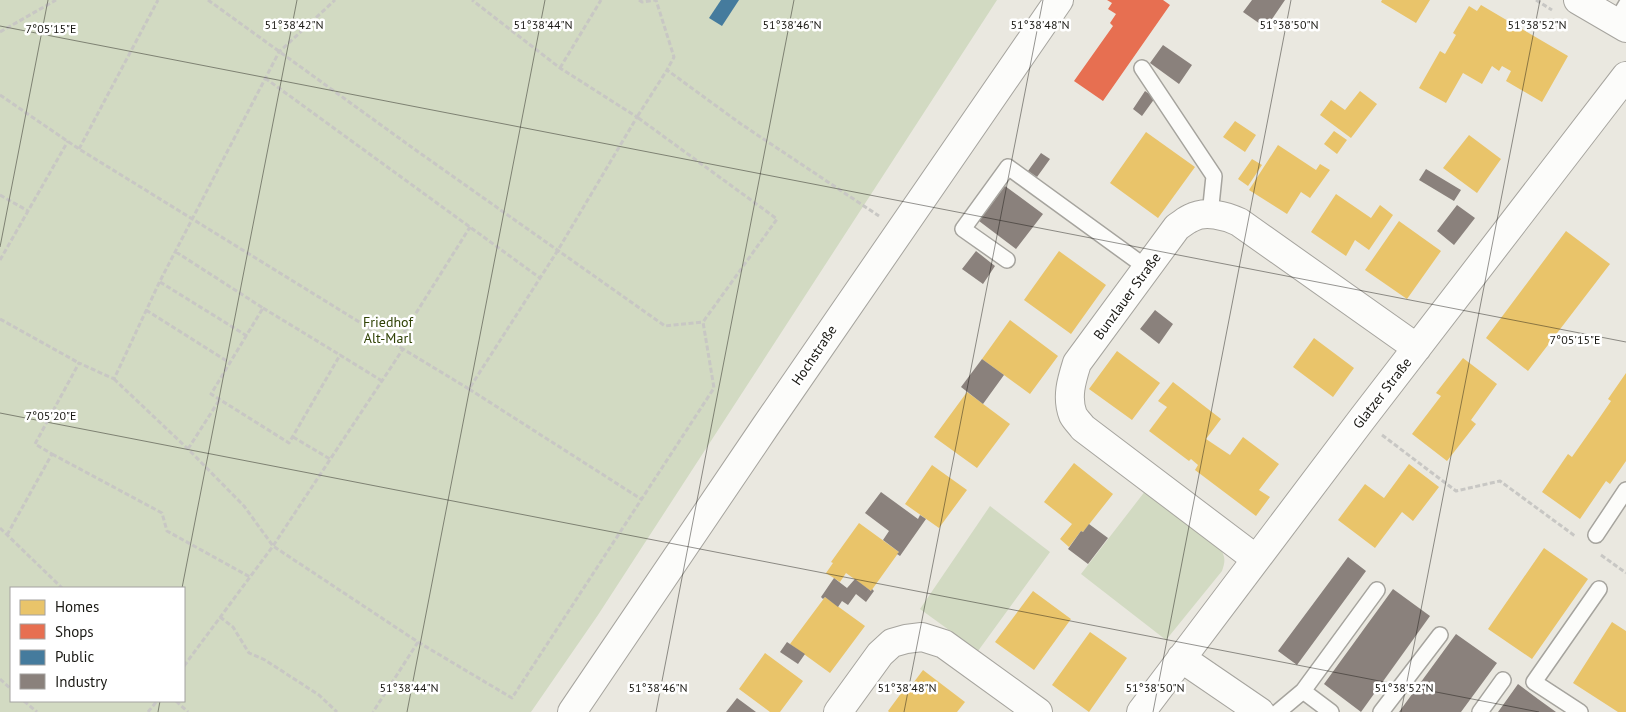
<svg xmlns="http://www.w3.org/2000/svg" width="1626" height="712" font-family="'PT Sans',sans-serif">
<style>
.green{fill:#d2dac2;fill-rule:evenodd}
.homes{fill:#e9c46a}
.shops{fill:#e76f51}
.public{fill:#457b9d}
.industry{fill:#8a817c}
.lines{fill:none;stroke-linecap:round;stroke-linejoin:round}
.service-casing{stroke:#a6a49e;stroke-width:18}
.minor-casing{stroke:#a6a49e;stroke-width:30}
.primary-casing{stroke:#a6a49e;stroke-width:30}
.path{stroke:#c8c7c4;stroke-width:3;stroke-dasharray:5 2.5;stroke-linecap:butt}
.service{stroke:#fcfcfa;stroke-width:15}
.minor{stroke:#fcfcfa;stroke-width:28}
.primary{stroke:#fcfcfa;stroke-width:28}
.ticks{fill:none;stroke:#181712;stroke-width:1;stroke-opacity:0.45}
.labels{text-anchor:middle;stroke-width:5;stroke-linejoin:round;paint-order:stroke}
.street-label{font-size:14px;fill:#181712;stroke:#fff}
.park-label{font-size:14px;fill:#304306;stroke:#fff}
.ticks-label{font-size:12px;text-anchor:middle;fill:#181712;stroke:#fff;stroke-width:5;stroke-linejoin:round;paint-order:stroke}
</style>
<rect width="100%" height="100%" fill="#eae8e0"/>
<!-- green -->
<path class="green" d="M0 0H997L598 615 531 712H0ZM11 588H184V701H11Z
M1146 490 1215 542C1224 553 1227 558 1222 571L1166 640 1081 574Z
M990 506 1050 552 978 651 920 609Z"/>
<!-- homes -->
<path class="homes" d="M1382 0H1430L1416 23 1381 2Z
M1481 5 1568 56 1542 102 1506 81 1511 71 1502 66 1499 71 1492 66 1482 84 1463 73 1446 103 1419 88 1440 51 1445 54 1456 35 1453 33 1469 6 1477 11Z
M1360 91 1377 104 1351 138 1320 115 1331 100 1345 110Z
M1235 121 1256 135 1245 152 1223 137Z
M1334 131 1347 140 1337 154 1324 144Z
M1146 132 1195 167 1158 218 1110 183Z
M1469 135 1501 159 1477 193 1443 168Z
M1278 145 1316 170 1320 164 1330 170 1310 198 1301 192 1287 214 1249 190Z
M1252 159 1262 165 1248 186 1238 179Z
M1336 194 1371 218 1380 205 1393 215 1369 250 1355 240 1346 256 1311 232Z
M1399 221 1441 251 1407 299 1365 270Z
M1566 231 1610 264 1528 371 1486 338Z
M1059 251 1106 285 1071 334 1024 300Z
M1010 320 1058 356 1030 394 982 359Z
M1314 338 1354 368 1333 397 1293 367Z
M1117 351 1160 383 1132 420 1089 389Z
M1463 358 1497 384 1471 420 1476 424 1447 461 1412 434 1441 396 1436 393Z
M1626 373V461L1610 484 1606 481 1580 519 1542 492 1568 454 1572 457 1598 420 1611 401 1608 399Z
M1173 382 1221 419 1206 439 1230 455 1243 437 1279 464 1259 490 1270 497 1256 516 1195 470 1198 465 1191 459 1189 461 1149 431 1167 407 1158 401Z
M967 392 1010 424 977 468 934 437Z
M1074 463 1113 494 1083 532 1081 531 1069 547 1060 539 1072 524 1044 502Z
M1409 464 1439 487 1413 521 1402 512 1375 548 1338 520 1365 484 1384 498Z
M932 465 967 490 939 528 905 504Z
M859 523 899 552 871 591 846 573 840 582 826 573 833 563 831 562Z
M1544 548 1588 579 1532 659 1488 629Z
M1033 591 1071 619 1034 670 995 642Z
M825 597 865 626 830 673 790 644Z
M1612 622 1626 631V712H1618L1573 683Z
M1090 632 1127 658 1089 712 1052 685Z
M765 653 803 681 780 712H770L739 689Z
M923 670 965 702 957 712H889L888 711 905 688 908 690Z"/>
<!-- shops -->
<path class="shops" d="M1107 0H1163L1170 5 1103 101 1074 81 1113 26 1110 23 1116 14 1108 9 1112 3Z"/>
<!-- public -->
<path class="public" d="M721 0H739L722 26 709 18Z"/>
<!-- industry -->
<path class="industry" d="M1252 0H1285L1266 28 1243 12Z
M1163 45 1192 65 1179 84 1150 63Z
M1145 91 1155 98 1142 116 1133 109Z
M1041 153 1050 159 1037 177 1028 171Z
M1426 169 1461 190 1454 201 1419 180Z
M1005 186 1043 214 1016 249 979 221Z
M1457 205 1475 218 1454 245 1437 231Z
M976 251 995 266 983 284 962 269Z
M1155 310 1173 324 1159 344 1140 329Z
M982 359 1004 375 983 404 961 387Z
M881 492 918 519 920 515 926 519 900 556 897 554 899 552 883 540 889 531 865 513Z
M1089 524 1108 538 1088 564 1068 549 1081 531 1083 532Z
M1348 557 1366 571 1297 665 1278 651Z
M834 578 847 588 855 579 871 591 872 589 874 591 866 602 856 594 848 605 842 601 838 607 825 597 823 599 821 597Z
M1393 589 1430 616 1361 712 1324 684Z
M1456 634 1497 663 1461 712H1399Z
M787 642 805 654 798 664 780 652Z
M1518 684 1538 699 1556 712H1498Z
M737 698 756 712H726Z"/>
<g class="lines">
<defs>
<path id="service" d="M1616 22 1626 5
M1142 68 1214 176 1210 215
M1007 260 963 229 1008 167 1147 268
M1596 535 1626 490
M1303 691 1377 590
M1278 712 1303 691 1331 712
M1381 712 1440 635
M1480 712 1503 680
M1580 712 1534 682 1599 589"/>
<path id="minor" d="M1256 559 1083 428C1080 424 1075 419 1073 415 1066 397 1072 379 1077 363L1177 227C1182 224 1186 220 1191 218 1205 210 1226 216 1239 222L1417 348
M1181 658 1260 712
M838 712 880 654 892 643 906 639 922 637 944 644 1038 712
M1141 712 1362 419 1626 76"/>
<path id="primary" d="M1578 0 1626 28
M572 712 765 427 1059 0"/>
</defs>
<!-- service casing -->
<use href="#service" class="service-casing"/>
<!-- minor casing -->
<use href="#minor" class="minor-casing"/>
<!-- primary casing -->
<use href="#primary" class="primary-casing"/>
<!-- path -->
<path class="path" d="M208 0 417 151 665 326 703 322
M639 0 642 2 656 0 674 57 667 70
M1536 0 1552 10
M0 32 56 0
M560 68 601 0
M265 78 540 278
M0 95 79 149 403 349
M79 149 158 0
M0 195 28 211
M176 252 263 308 211 394 289 443 340 355 382 381
M0 260 68 141
M160 282 247 336
M263 308 340 355
M146 310 230 363
M0 319 79 363
M396 345 470 227
M114 379 188 449 244 506 273 546 418 642 373 712
M469 389 641 499
M1382 435 1456 491 1500 481 1575 536
M293 437 330 459
M188 449 220 399
M52 454 162 513 167 531 250 577
M0 528 62 588
M7 535 52 454 35 444 79 363 114 379 160 281 279 52 335 0
M1601 555 1626 573
M220 617 233 627 249 653 265 660 319 695 337 712
M418 642 512 698 714 388 703 322 777 219 637 117 667 70 741 124 879 216
M184 666 273 546 403 349 469 389 558 250 637 117 560 68 472 0
M0 679 11 689
M24 701 37 712
M176 701 188 712
M148 712 157 701"/>
<!-- service -->
<use href="#service" class="service"/>
<!-- minor -->
<use href="#minor" class="minor"/>
<!-- primary -->
<use href="#primary" class="primary"/>
</g>
<!-- ticks -->
<path class="ticks" d="M0 26 1626 342M0 247 48 0M0 413 1539 712M182 588 297 0M158 712 160 701M407 712 545 0M656 712 794 0M904 712 1043 0M1153 712 1291 0M1401 712 1540 0"/>
<g class="labels">
<!-- street labels -->
<g class="street-label">
<text transform="translate(1127 296) rotate(-54)" y="5">Bunzlauer Straße</text>
<text transform="translate(814 355) rotate(-56)" y="5">Hochstraße</text>
<text transform="translate(1382 393) rotate(-52)" y="5">Glatzer Straße</text>
</g>
<!-- park labels -->
<g class="park-label">
<text x="388" y="327">Friedhof<tspan x="388" dy="16">Alt-Marl</tspan></text>
</g>
</g>
<g class="ticks-label">
<text x="294" y="29">51°38'42"N</text>
<text x="543" y="29">51°38'44"N</text>
<text x="792" y="29">51°38'46"N</text>
<text x="1040" y="29">51°38'48"N</text>
<text x="1289" y="29">51°38'50"N</text>
<text x="1537" y="29">51°38'52"N</text>
<text x="51" y="33">7°05'15"E</text>
<text x="1575" y="344">7°05'15"E</text>
<text x="51" y="420">7°05'20"E</text>
<text x="409" y="692">51°38'44"N</text>
<text x="658" y="692">51°38'46"N</text>
<text x="907" y="692">51°38'48"N</text>
<text x="1155" y="692">51°38'50"N</text>
<text x="1404" y="692">51°38'52"N</text>
</g>
<!-- legend -->
<rect x="10" y="587" width="175" height="115" fill="#ffffff" stroke="#a3a2a0"/>
<rect x="20" y="600" width="25" height="15" fill="#e9c46a" stroke="#a3a2a0"/>
<text x="55" y="612" font-size="15" fill="#181712">Homes</text>
<rect x="20" y="624" width="25" height="15" fill="#e76f51" stroke="#a3a2a0"/>
<text x="55" y="637" font-size="15" fill="#181712">Shops</text>
<rect x="20" y="650" width="25" height="15" fill="#457b9d" stroke="#a3a2a0"/>
<text x="55" y="662" font-size="15" fill="#181712">Public</text>
<rect x="20" y="674" width="25" height="15" fill="#8a817c" stroke="#a3a2a0"/>
<text x="55" y="687" font-size="15" fill="#181712">Industry</text>
</svg>
